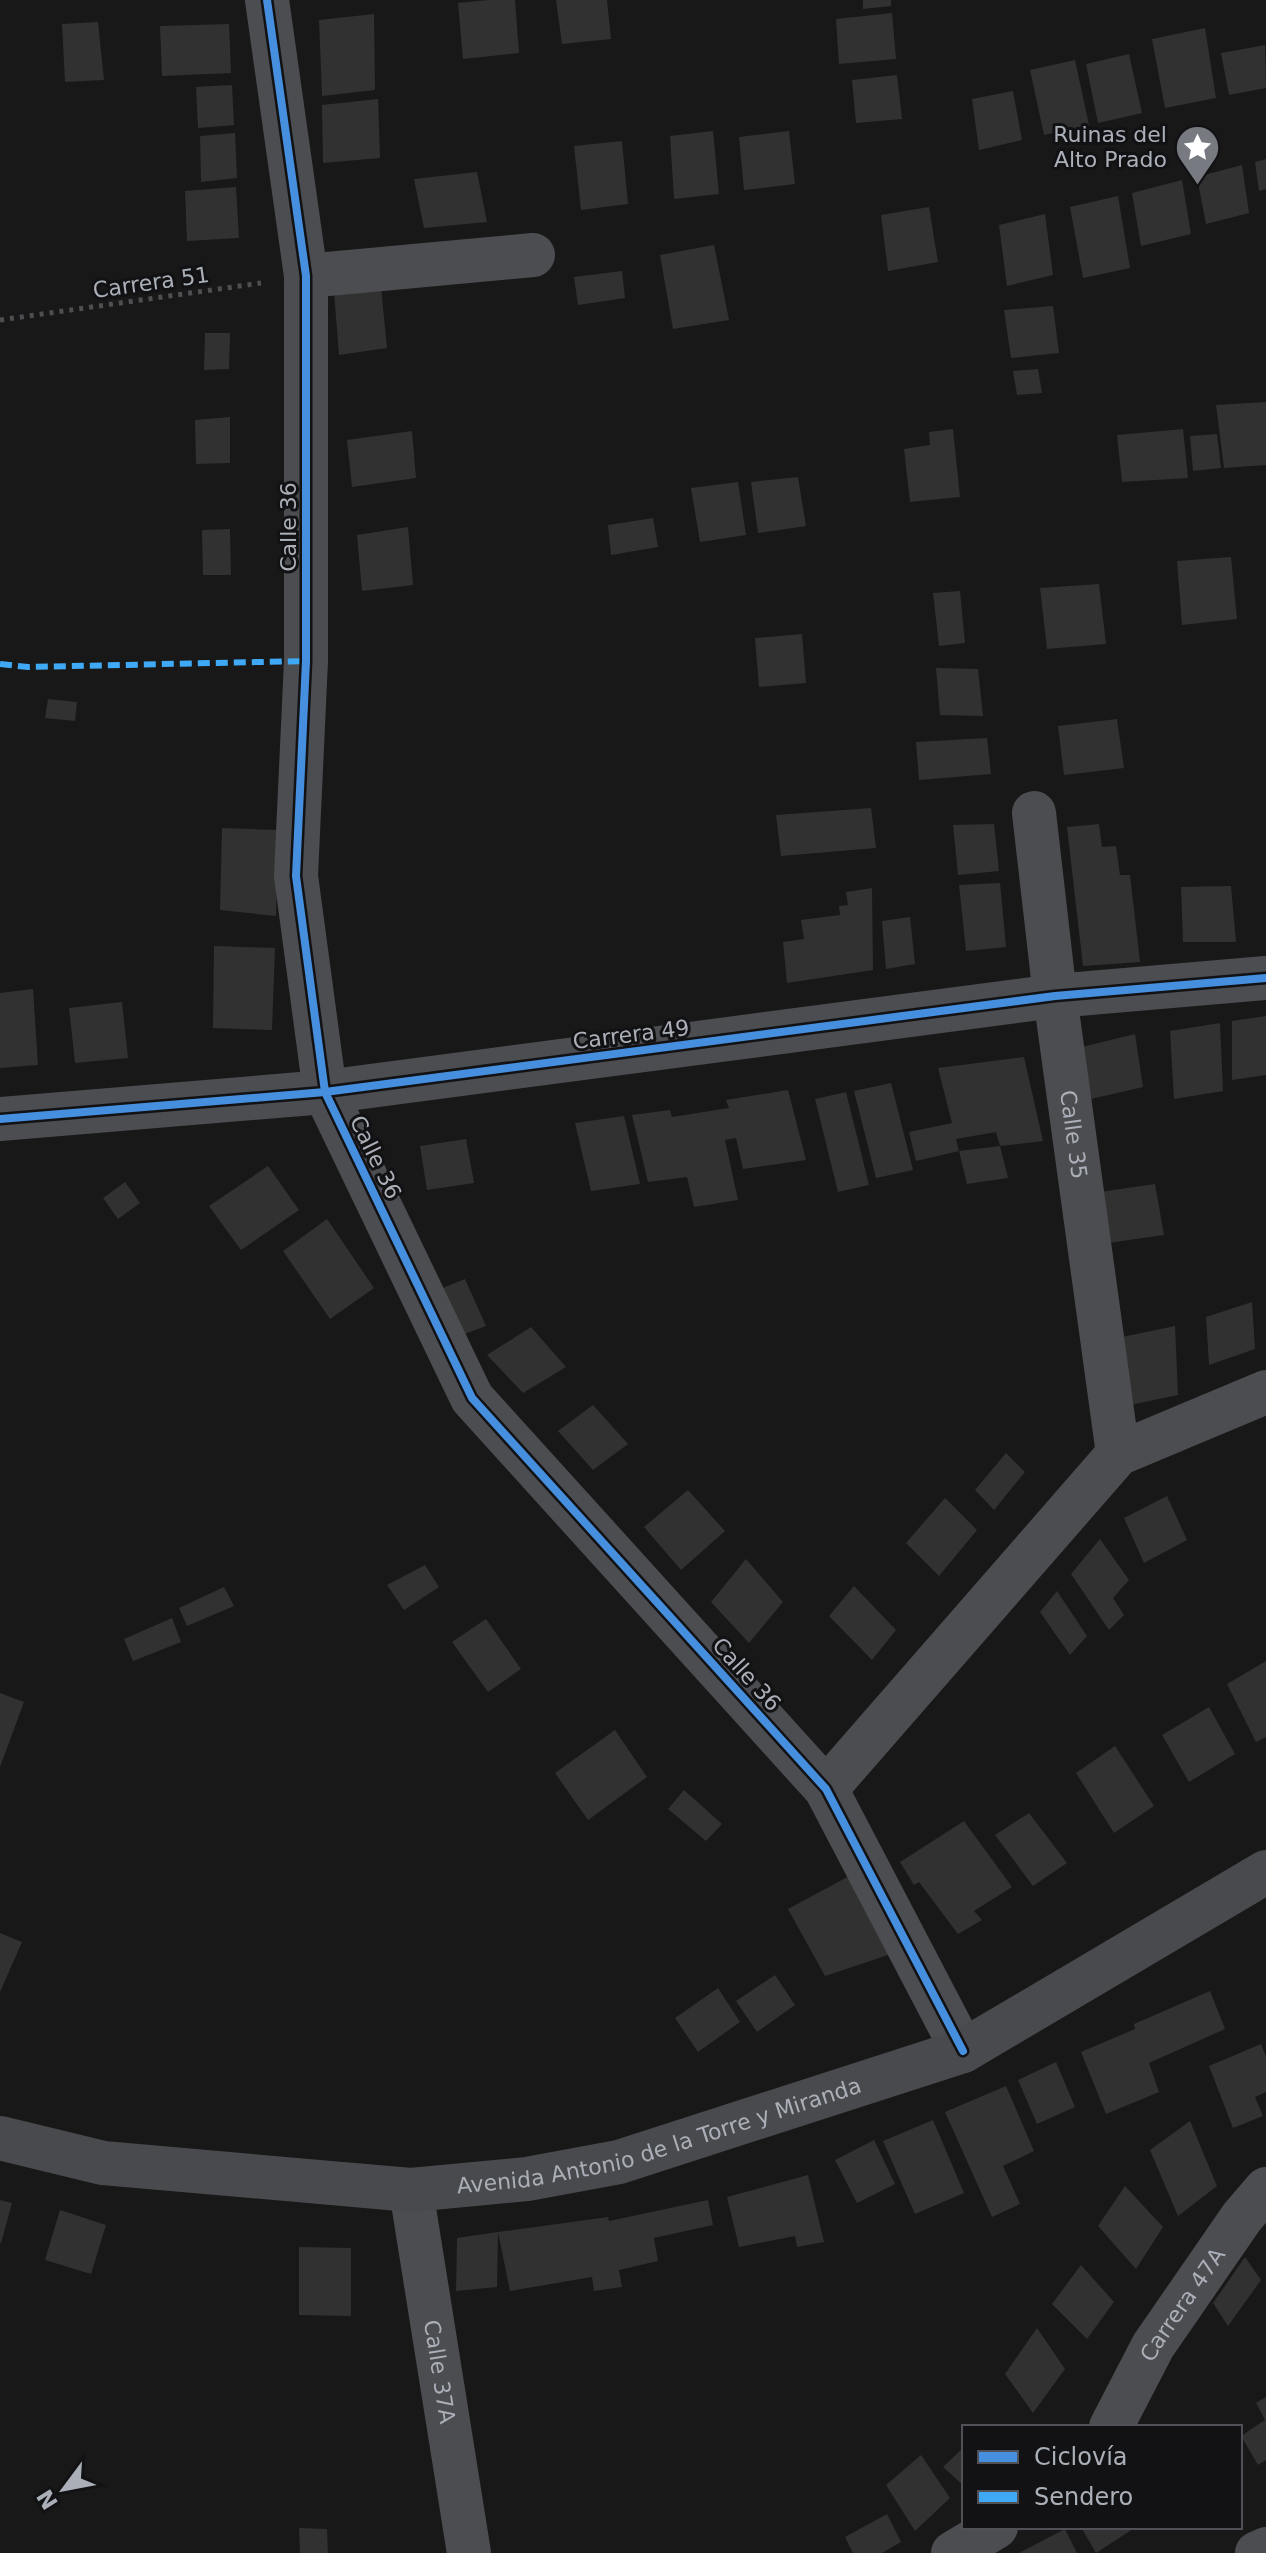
<svg xmlns="http://www.w3.org/2000/svg" width="1266" height="2553" font-family="'DejaVu Sans',sans-serif">
<style>
.building{fill:#313132}
.lines{fill:none;stroke-linecap:round;stroke-linejoin:round}
.path{stroke:#4e4f52;stroke-width:5;stroke-dasharray:4 6;stroke-linecap:butt}
.minor{stroke:#4c4d51;stroke-width:44}
.major{stroke:#494a4d;stroke-width:44}
.quiet{stroke:#3fa9f5;stroke-width:6;stroke-dasharray:12 6;stroke-linecap:butt}
.cycleway-casing{stroke:#121214;stroke-width:13}
.cycleway{stroke:#468fdf;stroke-width:8}
.labels{text-anchor:middle;stroke-width:6;stroke-linejoin:round;paint-order:stroke}
.poi-label{font-size:22px;fill:#aaafb8;stroke:#121214;text-anchor:end}
.street-label{font-size:22px;fill:#aaafb8;stroke:#121214}
</style>
<rect width="100%" height="100%" fill="#181818"/>
<!-- building -->
<path class="building" d="M488 0H515L519 53 463 59 458 3Z
M556 0H607L611 39 562 44Z
M863 0H891V6L863 9Z
M892 13 896 59 839 64 836 19Z
M374 14 375 90 322 96 319 20Z
M98 22 104 80 65 82 62 24Z
M229 24 231 73 162 76 160 26Z
M1205 28 1216 98 1165 108 1152 39Z
M1265 45 1266 88 1229 95 1221 53Z
M1129 54 1142 113 1098 123 1086 64Z
M1075 60 1089 125 1044 135 1030 70Z
M897 75 902 119 856 123 852 80Z
M232 85 234 125 198 128 196 87Z
M1013 91 1022 140 979 150 972 99Z
M378 99 380 158 323 163 322 105Z
M713 131 719 194 674 199 670 136Z
M789 131 795 184 744 190 739 137Z
M235 133 237 178 201 182 200 136Z
M622 141 628 204 581 210 574 146Z
M1266 159V189L1259 191 1255 162Z
M1242 165 1249 213 1206 224 1197 177Z
M477 172 487 222 424 228 414 179Z
M1182 180 1191 234 1141 246 1132 193Z
M236 187 239 238 187 241 185 191Z
M1118 196 1130 268 1083 278 1070 207Z
M929 207 938 262 888 271 881 215Z
M1045 214 1053 275 1007 286 999 225Z
M714 245 729 320 673 329 660 255Z
M622 271 625 298 578 305 574 277Z
M381 287 387 348 339 355 334 292Z
M1053 306 1059 353 1011 358 1004 310Z
M205 333H230L229 369 204 370Z
M1038 369 1042 393 1017 395 1013 371Z
M1266 402V465L1224 468 1216 405Z
M230 417V463L196 464 195 420Z
M953 429 960 497 910 502 904 449 930 445 929 432Z
M1183 429 1188 478 1122 482 1117 435Z
M412 431 416 478 352 487 347 440Z
M1217 434 1221 468 1193 471 1190 436Z
M798 477 806 526 758 533 751 482Z
M738 482 746 535 700 542 691 488Z
M653 518 658 547 611 555 608 525Z
M408 527 413 585 362 591 357 535Z
M230 529 231 575H203L202 530Z
M1231 557 1237 619 1182 625 1177 561Z
M1099 584 1106 644 1047 649 1040 588Z
M960 591 965 643 939 646 933 593Z
M802 634 806 683 759 687 755 638Z
M936 668 978 669 983 716 940 715Z
M48 699 77 702 75 721 45 718Z
M1117 719 1124 768 1064 775 1058 726Z
M987 738 991 774 919 780 916 742Z
M871 808 876 848 781 856 776 815Z
M994 824 999 871 958 875 953 825Z
M1099 824 1102 847 1116 846 1120 875H1130L1140 962 1083 966 1067 827Z
M222 828 278 830 276 916 220 910Z
M1000 883 1006 947 966 951 959 885Z
M1231 886 1236 942H1183L1181 887Z
M872 888 873 970 787 983 783 942 804 939 801 920 840 915 839 906 848 905 846 892Z
M910 917 915 964 886 969 882 921Z
M214 946 275 948 272 1030 213 1028Z
M33 989 38 1065 0 1068V993Z
M122 1002 128 1058 75 1063 69 1008Z
M1266 1016V1075L1232 1080V1021Z
M1220 1023 1223 1091 1174 1099 1170 1031Z
M1135 1034 1143 1087 1091 1099 1082 1047Z
M1024 1057 1043 1141 1000 1146 996 1132 956 1139 959 1151 1000 1146 1008 1178 967 1184 959 1151 916 1161 909 1132 952 1123 938 1068Z
M891 1083 913 1170 876 1178 854 1091Z
M788 1090 806 1160 743 1169 736 1138 725 1140 738 1200 694 1207 687 1177 648 1182 632 1115 670 1110 672 1117 729 1108 726 1100Z
M846 1092 869 1185 838 1192 815 1099Z
M624 1116 640 1184 591 1191 575 1123Z
M466 1139 474 1183 427 1190 420 1146Z
M268 1166 299 1210 241 1250 209 1206Z
M125 1182 140 1203 118 1219 103 1198Z
M1155 1184 1164 1235 1108 1243 1100 1192Z
M327 1219 374 1288 330 1319 283 1251Z
M465 1279 486 1326 459 1336 440 1289Z
M1252 1302 1255 1349 1209 1365 1206 1317Z
M1175 1326 1178 1395 1125 1406 1122 1337Z
M531 1327 566 1367 523 1393 487 1355Z
M593 1405 628 1444 593 1470 558 1431Z
M1006 1453 1025 1472 994 1510 975 1490Z
M688 1490 725 1531 681 1570 644 1527Z
M1167 1496 1187 1540 1144 1563 1124 1518Z
M945 1498 977 1530 939 1576 906 1543Z
M1100 1539 1129 1580 1113 1598 1124 1615 1109 1630 1071 1574Z
M746 1559 783 1602 749 1643 711 1602Z
M425 1565 439 1587 404 1610 387 1585Z
M854 1586 896 1630 872 1660 829 1616Z
M224 1587 234 1606 187 1626 179 1608Z
M1057 1591 1087 1636 1070 1655 1040 1612Z
M172 1618 181 1642 133 1661 124 1639Z
M486 1619 521 1669 488 1692 452 1642Z
M1266 1661V1737L1256 1742 1227 1684Z
M0 1693 24 1702 0 1767Z
M1209 1707 1235 1754 1189 1782 1162 1735Z
M615 1730 647 1777 588 1820 555 1773Z
M1115 1746 1154 1806 1114 1833 1076 1773Z
M684 1790 722 1824 706 1841 668 1809Z
M1029 1813 1067 1863 1033 1886 995 1835Z
M964 1821 1012 1887 974 1911 982 1920 958 1934 919 1882 914 1885 900 1862Z
M864 1868 900 1951 825 1976 788 1909Z
M0 1933 22 1942 0 1992Z
M775 1975 795 2005 757 2032 736 2001Z
M718 1988 740 2022 698 2052 675 2018Z
M1210 1991 1225 2029 1149 2063 1159 2092 1106 2114 1081 2052 1135 2029 1134 2024Z
M1261 2044 1266 2057V2092L1255 2097 1263 2116 1233 2128 1209 2066Z
M1056 2062 1075 2107 1037 2124 1018 2080Z
M1006 2086 1034 2151 1003 2166 1020 2204 992 2217 945 2112Z
M933 2120 964 2193 915 2214 883 2141Z
M1190 2121 1217 2186 1178 2216 1150 2150Z
M874 2140 895 2184 857 2203 835 2160Z
M808 2175 824 2242 797 2247 795 2236 739 2247 727 2197Z
M1125 2186 1163 2227 1136 2269 1098 2226Z
M0 2200 12 2203 1 2243H0Z
M708 2200 713 2225 654 2238 658 2261 619 2270 622 2287 594 2291 592 2277 510 2291 498 2232 497 2287 456 2291 457 2238 498 2232 608 2217 609 2221Z
M60 2210 106 2225 91 2274 45 2260Z
M299 2247 351 2248V2316L299 2315Z
M1245 2257 1261 2280 1228 2326 1213 2303Z
M1081 2265 1114 2302 1087 2339 1052 2304Z
M1037 2328 1065 2369 1033 2413 1005 2374Z
M1266 2397V2460L1258 2465 1241 2436 1265 2420 1256 2403Z
M964 2447V2486L943 2467Z
M921 2455 950 2498 915 2531 886 2485Z
M887 2514 901 2542 882 2553H853L845 2537Z
M1081 2527H1136L1096 2553Z
M299 2528 327 2529 328 2553H300Z
M1065 2529 1077 2553H1019Z"/>
<g class="lines">
<!-- path -->
<path class="path" d="M0 320 261 283"/>
<!-- minor -->
<g class="minor">
<path d="M267 0 306 276V661L296 876 325 1092 472 1398 826 1789 963 2051"/>
<path d="M306 276 533 255"/>
<path id="s1" d="M1034 813 1055 996 1118 1454"/>
<path d="M0 1119 325 1092 1055 996 1266 978"/>
<path d="M826 1789 1118 1454 1266 1392"/>
<path id="s2" d="M411 2190 469 2553"/>
<path id="s3" d="M1111 2427 1153 2346 1242 2217 1266 2189"/>
<path d="M953 2553 996 2527"/>
<path d="M1257 2553 1266 2549"/>
</g>
<!-- major -->
<path class="major" id="s4" d="M0 2138 103 2163 411 2190 527 2179 619 2162 963 2051 1266 1872"/>
<!-- quiet -->
<path class="quiet" d="M0 664 28 667 306 661"/>
<defs>
<path id="cycleway" d="M267 0 306 276V661L296 876 325 1092 472 1398 826 1789 963 2051
M0 1119 325 1092 1055 996 1266 978"/>
</defs>
<!-- cycleway casing -->
<use href="#cycleway" class="cycleway-casing"/>
<!-- cycleway -->
<use href="#cycleway" class="cycleway"/>
</g>
<!-- icons -->
<defs>
<symbol id="sight-pin" viewBox="-11 -11 22 30"><path d="M0 17L-7.5 6A9.5 9.5 0 1 1 7.5 6Z" fill="#777a80" stroke="#121214"/><path d="M0-6L1.8-2.2L6-1.7L2.9 1.2L3.7 5.4L0 3.3L-3.7 5.4L-2.9 1.2L-6-1.7L-1.8-2.2Z" fill="#fff"/></symbol>
</defs>
<g fill-rule="evenodd">
<use href="#sight-pin" x="1172" y="122" width="51" height="69"/>
</g>
<g class="labels">
<!-- poi labels -->
<g class="poi-label">
<text x="1167" y="142">Ruinas del<tspan x="1167" dy="25">Alto Prado</tspan></text>
</g>
<!-- street labels -->
<g class="street-label">
<text transform="translate(151 282) rotate(-8)" y="8">Carrera 51</text>
<text transform="translate(288 527) rotate(-90)" y="8">Calle 36</text>
<text transform="translate(631 1034) rotate(-7)" y="8">Carrera 49</text>
<text dy="8" stroke="none"><textPath href="#s1" startOffset="324">Calle 35</textPath></text>
<text transform="translate(376 1157) rotate(64)" y="8">Calle 36</text>
<text transform="translate(747 1674) rotate(48)" y="8">Calle 36</text>
<text dy="8" stroke="none"><textPath href="#s4" startOffset="670">Avenida Antonio de la Torre y Miranda</textPath></text>
<text dy="8" stroke="none"><textPath href="#s3" startOffset="142">Carrera 47A</textPath></text>
<text dy="8" stroke="none"><textPath href="#s2" startOffset="184">Calle 37A</textPath></text>
</g>
</g>
<!-- legend -->
<rect x="962" y="2425" width="280" height="104" fill="#121214" stroke="#4f5156" stroke-width="2"/>
<rect x="978" y="2451" width="40" height="12" fill="#468fdf" stroke="#4f5156" stroke-width="2"/>
<text x="1034" y="2465" font-size="24" fill="#aaafb8">Ciclovía</text>
<rect x="978" y="2491" width="40" height="12" fill="#3fa9f5" stroke="#4f5156" stroke-width="2"/>
<text x="1034" y="2505" font-size="24" fill="#aaafb8">Sendero</text>
<!-- north arrow -->
<g transform="translate(64 2489) rotate(238)" stroke="#121214" stroke-width="6" paint-order="stroke">
<path d="M0-6L14 30L0 20L-14 30Z" fill="#aaafb8"/>
<text y="-12" font-size="22" font-weight="bold" text-anchor="middle" fill="#aaafb8">N</text>
</g>
</svg>
